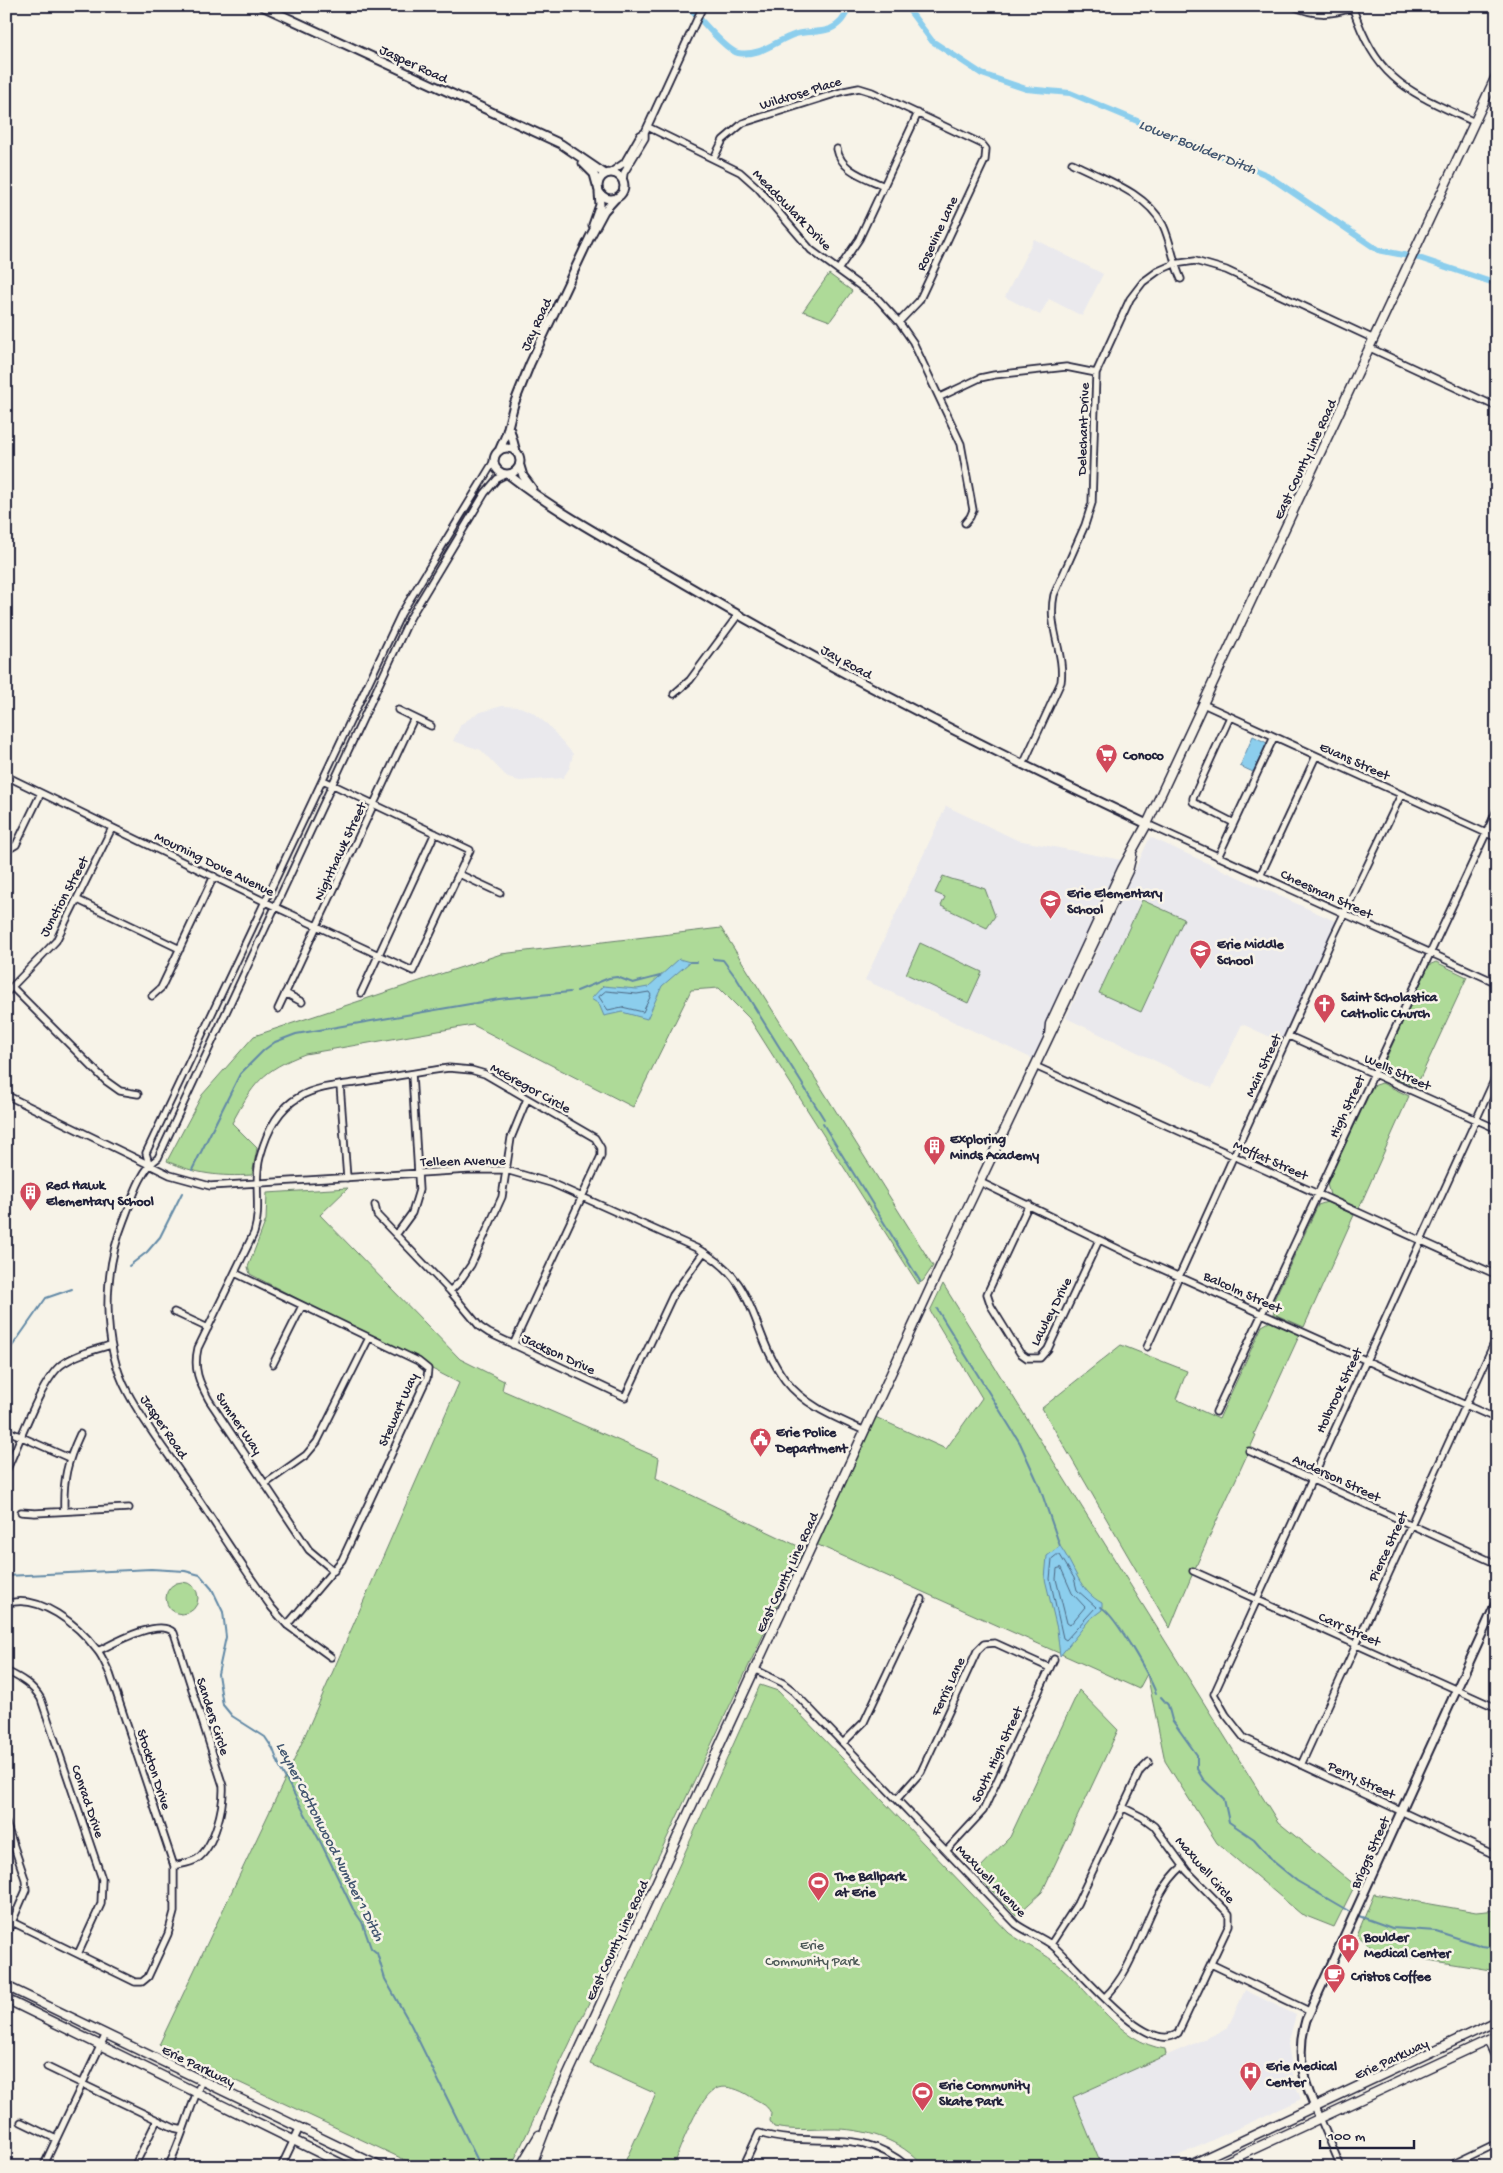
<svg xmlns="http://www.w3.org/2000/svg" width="1503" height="2173" font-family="'Gochi Hand',sans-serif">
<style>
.built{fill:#eae9ed}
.green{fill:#aeda98;stroke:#687e6a}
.water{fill:#8cceed;stroke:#6289a6}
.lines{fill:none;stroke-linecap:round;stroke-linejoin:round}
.shore{stroke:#4c6782;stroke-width:1}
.stream{stroke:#6289a6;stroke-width:2}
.canal{stroke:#8cceed;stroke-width:6}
.minor-casing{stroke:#22223b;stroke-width:9}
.tertiary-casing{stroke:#22223b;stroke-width:11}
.secondary-casing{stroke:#22223b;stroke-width:11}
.minor{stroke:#f7f3e8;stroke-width:5.5}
.tertiary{stroke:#f7f3e8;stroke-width:7}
.secondary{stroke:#f7f3e8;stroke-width:8}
.labels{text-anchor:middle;stroke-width:5;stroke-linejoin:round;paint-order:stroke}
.street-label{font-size:14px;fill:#22223b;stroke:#f7f3e8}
.poi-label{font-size:14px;font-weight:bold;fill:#22223b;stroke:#f7f3e8;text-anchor:start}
.park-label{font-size:14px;fill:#4c5957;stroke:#f7f3e8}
.water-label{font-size:15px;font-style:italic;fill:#425670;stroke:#f7f3e8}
</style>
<rect width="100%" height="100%" fill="#f7f3e8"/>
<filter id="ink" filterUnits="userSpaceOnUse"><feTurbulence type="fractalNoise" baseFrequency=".02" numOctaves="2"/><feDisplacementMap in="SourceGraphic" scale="10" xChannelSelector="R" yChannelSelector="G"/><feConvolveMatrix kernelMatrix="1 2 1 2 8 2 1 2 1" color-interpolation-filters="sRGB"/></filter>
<g filter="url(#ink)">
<!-- built -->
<path class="built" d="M1034 239 1103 274 1082 316 1049 299 1040 315 1005 297Z
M502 706 520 707 532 712 548 725 573 754 570 767 563 778 520 781 508 778 481 750 453 741 461 724 480 712Z
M946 806 1017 840 1122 860 1033 1059 865 980Z
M1150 837 1337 922 1281 1042 1242 1024 1212 1088 1066 1018Z
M1245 1990 1296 2015 1288 2044 1294 2081 1301 2099 1154 2167H1102L1072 2097 1227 2029Z"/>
<!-- green -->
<path class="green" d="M829 274 852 291 830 321 803 311Z
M943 876C957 882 971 883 985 889L995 916 987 928 941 906 945 897 935 893Z
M1142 900 1184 919 1141 1012 1099 993Z
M721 928 933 1266 923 1281 918 1284 749 1018 719 988 691 990 633 1107 473 1025 305 1054C262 1070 253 1084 232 1123L257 1148 252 1175C220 1177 195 1174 167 1161L202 1095 254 1036 501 954Z
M920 943 982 972 968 1003 906 974Z
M1436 962 1467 977 1416 1087 1385 1074 1382 1067 1429 965Z
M1382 1083 1409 1096 1359 1208 1330 1195 1327 1184 1373 1086Z
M348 1188 320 1215 460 1359 504 1381 502 1390 659 1458 656 1478 804 1549 511 2167H420L159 2045 295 1758 459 1383 250 1274 248 1267 266 1220 267 1193Z
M1327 1202 1354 1215 1304 1327 1274 1314 1272 1304 1318 1205Z
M943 1284 1278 1822 1355 1885 1334 1927 1301 1914 1217 1843 1165 1761 1147 1674 1139 1689 816 1544 873 1416 946 1449 982 1398 930 1311Z
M1271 1321 1300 1334 1254 1434 1256 1435C1227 1500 1196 1562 1170 1628L1042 1408 1121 1345 1187 1371 1176 1399 1219 1419 1262 1326Z
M166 1598a16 16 0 1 1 32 0a16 16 0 1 1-32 0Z
M760 1685 778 1691 1009 1933C1026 1945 1045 1953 1061 1967 1094 1995 1118 2042 1165 2049L1166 2055 1073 2097 1102 2167H924C901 2139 864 2128 829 2129 810 2129 793 2131 774 2127L770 2121 771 2113C766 2103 757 2101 748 2095 740 2090 727 2085 718 2088 700 2093 680 2149 672 2167H631L624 2164 656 2094 590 2064Z
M1079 1690 1118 1730 1042 1892 1016 1916 975 1873 1010 1837Z
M1374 1894 1476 1912 1497 1910V1971L1377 1952 1357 1935Z"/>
<!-- water -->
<path class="water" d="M1253 736 1267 743 1253 772 1240 766Z
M679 959 690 962 662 986 647 1019 622 1012 604 1016 599 1004 591 999 603 986 637 989 648 987Z
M1060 1546C1075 1567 1079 1591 1102 1603V1610L1090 1619 1060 1656 1057 1629 1045 1579 1047 1556Z"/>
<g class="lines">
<!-- shore -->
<path class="shore" d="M606 991 637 994 649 992 651 995 643 1012 622 1007 608 1010 599 997Z
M1057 1555H1060L1074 1578 1077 1590 1096 1607 1066 1640 1063 1638 1050 1579 1052 1559Z
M1061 1568 1072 1593 1085 1607 1070 1625 1067 1623 1056 1579 1057 1569Z"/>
<!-- stream -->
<path class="stream" d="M713 959 723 960 737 979 824 1119
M690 962H696
M577 991 609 978 617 977 633 983 660 976
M823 1124 920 1281
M192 1170 240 1074 264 1050 275 1042 296 1034 499 999 570 992
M129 1266 147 1252 160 1237 182 1193
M937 1309 1020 1443 1039 1485 1060 1546
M6 1355 46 1298 72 1289
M6 1576 151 1569 185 1571 200 1575 212 1589 223 1612 226 1637 218 1674 223 1705 232 1716 265 1737 273 1749 281 1770 321 1843 353 1909 362 1922 371 1948 377 1953 385 1979 411 2025 481 2167
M1101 1607C1116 1616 1149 1675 1156 1693
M1161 1697 1168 1705 1172 1720 1197 1755V1769L1203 1779 1224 1799 1229 1822 1254 1839 1274 1862 1297 1881 1352 1913
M1356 1915 1392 1928 1436 1931 1482 1946 1497 1948"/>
<!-- canal -->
<path class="canal" d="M688 6C699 17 726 51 738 53 761 57 776 40 796 34 806 31 819 33 830 29 840 25 846 16 849 6
M906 6 932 41 982 74 1026 89 1070 93 1267 175 1378 250 1419 258 1497 284"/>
<defs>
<path id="minor" d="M1293 6C1315 16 1330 15 1352 8
M1352 6C1378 82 1406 90 1474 122
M648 127 740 172 758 188 811 250 878 299 899 322 913 342 961 444 973 510 970 517 965 523
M837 149C841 171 865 177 884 186
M714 158 723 140 743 123 844 91 859 88 872 92 982 144 986 149 985 160 919 301 899 322
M1072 163C1103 179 1146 192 1163 225 1171 242 1173 262 1181 279
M611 172 624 163 640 135 645 132
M623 180 624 173 645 138V132L703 6
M838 270 859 239 918 113
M1370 348 1497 407
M940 397 980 378 994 375 1066 367 1096 373
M674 694 690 680 738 615
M1203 704 1497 838
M398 710 431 726
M1230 717 1193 798V802L1234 823
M1023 765 1061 682C1065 652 1047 628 1054 595L1085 525 1092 503 1096 373 1130 299 1143 282 1158 271 1174 264 1195 261 1226 270 1374 339
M6 776 280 909 413 971 470 850 323 780
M1147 824 1497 983
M6 851 16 845 41 793
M1218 857 1274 737
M459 874 500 893
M1260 876 1316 756
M78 900 180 949
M12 987 106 1081 120 1091 138 1094
M6 993 56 941 112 828
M285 993 302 1002
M361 993 435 833
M152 996 161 988 214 876
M278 1009 414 718
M1289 1036 1497 1129
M1035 1066 1497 1275
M1497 1074 1214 1694 1226 1715 1244 1738 1497 1856
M340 1085 347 1178
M6 1095 170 1175 210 1186 468 1170H506L551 1183 696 1248C760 1280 749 1331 785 1380 805 1406 836 1418 865 1431
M149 1164 146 1153 401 614 494 461
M980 1182 1135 1257 1497 1419
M1029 1204 987 1294 991 1306 1020 1353 1027 1358H1040L1048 1349 1099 1240
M375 1205 377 1215 450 1291 480 1327 489 1333 625 1397 673 1295 704 1252
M396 1235 412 1213 419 1190 412 1074
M235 1273 418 1361 428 1369 427 1378 342 1560 287 1625
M450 1291 460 1281 471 1265 502 1197 511 1138 527 1099
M174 1312 208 1328
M1147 1347 1333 937 1401 795
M273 1364 302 1306
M1216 1412 1497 810
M6 1430 69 1458
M1249 1451 1497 1564
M6 1471C19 1445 40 1382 61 1365 76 1354 94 1350 111 1345
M265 1484 306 1455 317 1442 369 1338
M64 1510C63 1479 67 1462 80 1434
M21 1512 35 1513 129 1508
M334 1571 309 1550 209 1400C199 1382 193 1369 198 1348L254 1233C262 1208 253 1182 260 1157 266 1134 278 1109 299 1097 317 1086 342 1085 362 1082 391 1077 420 1072 449 1068L471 1070 485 1074 595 1138 601 1148V1156L513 1345
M1193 1571 1497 1708
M6 1604C39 1592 79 1626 97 1650 103 1657 106 1666 110 1674L174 1866V1912L168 1934 148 1977 142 1982H135L6 1919
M98 1651C114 1643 160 1617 174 1633L223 1786C224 1806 215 1846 197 1859 190 1863 181 1864 174 1866
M331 1657 287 1625 272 1608C243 1568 217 1526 189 1485 169 1455 145 1425 128 1393 101 1343 103 1272 124 1220 132 1200 140 1170 158 1158L410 618 485 493 497 479 505 475
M754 1669 783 1683 793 1691 1016 1924C1027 1932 1041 1937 1052 1945 1076 1964 1146 2058 1178 2033L1229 1925V1914L1187 1871 1154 1826 1142 1817 1122 1807
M6 1671C21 1678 33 1685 41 1699L102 1879 101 1904 78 1954
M843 1743 864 1722 922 1599
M1301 1765 1497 1337
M897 1799 921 1772 977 1651 984 1644 995 1643 1050 1668
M6 1823 25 1879 26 1890 6 1936
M946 1851 983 1811 1054 1659
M1051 1944 1077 1904 1140 1771 1149 1762
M1211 1964 1309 2011
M1105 1997C1142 1962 1145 1898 1183 1866
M1487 2040 1497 2061
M47 2067 174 2128 183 2130
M1320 2118 1341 2167
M21 2122 56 2139
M43 2167 106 2034
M134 2167 157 2120
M168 2167C182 2139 189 2109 202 2080
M281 2167 300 2127
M743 2167 759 2133C814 2150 859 2124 908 2167
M1447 2167 1497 2143"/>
<path id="tertiary" d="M262 6 561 144 605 174
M583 163 594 174 597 185
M598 186a13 13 0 1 1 26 0a13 13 0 1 1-26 0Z
M593 225 600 205 599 193
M510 430 516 452
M494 461a13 13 0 1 1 26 0a13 13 0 1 1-26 0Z
M499 451 506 435 514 404 530 364 590 237 604 211 615 199
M520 466 523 476 532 488
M509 475C563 517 626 549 685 584 835 672 989 750 1147 824
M1320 2118C1304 2085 1295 2056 1306 2020L1497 1601"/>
<path id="secondary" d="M1049 1035 1050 1024 1122 869 1147 824 1497 74
M6 1986 381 2167
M6 1999 348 2167
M520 2167 539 2135
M531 2167 559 2094 964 1215 1128 871 1132 855
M1186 2167 1497 2021
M1215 2167 1497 2036"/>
</defs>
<!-- minor casing -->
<use href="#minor" class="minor-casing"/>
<!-- tertiary casing -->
<use href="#tertiary" class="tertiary-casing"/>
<!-- secondary casing -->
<use href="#secondary" class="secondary-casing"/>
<!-- minor -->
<use href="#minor" class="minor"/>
<!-- tertiary -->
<use href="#tertiary" class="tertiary"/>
<!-- secondary -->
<use href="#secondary" class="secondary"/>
</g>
</g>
<!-- icons -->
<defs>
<symbol id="supermarket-pin" viewBox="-11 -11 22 30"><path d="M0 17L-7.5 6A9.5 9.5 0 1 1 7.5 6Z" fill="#d1495b" stroke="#f7f3e8"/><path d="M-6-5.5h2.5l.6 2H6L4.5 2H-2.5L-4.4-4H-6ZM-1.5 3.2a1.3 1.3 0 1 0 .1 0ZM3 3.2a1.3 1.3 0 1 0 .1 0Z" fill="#fff"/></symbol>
<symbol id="school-pin" viewBox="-11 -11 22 30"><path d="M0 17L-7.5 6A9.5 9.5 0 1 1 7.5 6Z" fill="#d1495b" stroke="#f7f3e8"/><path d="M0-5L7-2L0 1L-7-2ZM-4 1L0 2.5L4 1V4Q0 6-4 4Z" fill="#fff"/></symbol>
<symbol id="church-pin" viewBox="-11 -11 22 30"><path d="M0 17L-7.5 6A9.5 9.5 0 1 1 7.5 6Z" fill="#d1495b" stroke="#f7f3e8"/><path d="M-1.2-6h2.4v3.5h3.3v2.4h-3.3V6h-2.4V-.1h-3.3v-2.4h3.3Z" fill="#fff"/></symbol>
<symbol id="building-pin" viewBox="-11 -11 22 30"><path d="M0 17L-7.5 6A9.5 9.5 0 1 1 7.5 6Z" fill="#d1495b" stroke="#f7f3e8"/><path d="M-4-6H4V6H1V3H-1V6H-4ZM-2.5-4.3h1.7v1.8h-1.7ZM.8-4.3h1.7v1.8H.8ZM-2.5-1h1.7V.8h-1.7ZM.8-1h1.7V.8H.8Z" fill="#fff"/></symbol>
<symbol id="civic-pin" viewBox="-11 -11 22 30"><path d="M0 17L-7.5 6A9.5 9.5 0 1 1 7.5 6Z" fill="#d1495b" stroke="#f7f3e8"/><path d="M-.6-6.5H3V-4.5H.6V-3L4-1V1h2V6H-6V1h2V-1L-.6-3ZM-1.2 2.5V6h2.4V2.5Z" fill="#fff"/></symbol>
<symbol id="stadium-pin" viewBox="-11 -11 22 30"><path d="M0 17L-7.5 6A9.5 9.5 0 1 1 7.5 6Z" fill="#d1495b" stroke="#f7f3e8"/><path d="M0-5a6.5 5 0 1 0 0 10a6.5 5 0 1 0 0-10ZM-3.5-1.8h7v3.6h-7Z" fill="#fff"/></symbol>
<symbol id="hospital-pin" viewBox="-11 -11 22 30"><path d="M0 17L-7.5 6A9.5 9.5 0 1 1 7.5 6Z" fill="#d1495b" stroke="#f7f3e8"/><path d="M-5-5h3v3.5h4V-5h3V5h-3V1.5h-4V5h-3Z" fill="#fff"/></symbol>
<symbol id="cafe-pin" viewBox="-11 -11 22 30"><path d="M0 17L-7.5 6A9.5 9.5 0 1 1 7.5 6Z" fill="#d1495b" stroke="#f7f3e8"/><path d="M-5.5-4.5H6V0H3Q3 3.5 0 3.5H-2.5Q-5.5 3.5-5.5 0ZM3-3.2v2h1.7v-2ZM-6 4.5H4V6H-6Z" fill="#fff"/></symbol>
</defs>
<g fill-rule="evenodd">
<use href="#supermarket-pin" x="1094" y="742" width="25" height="34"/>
<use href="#school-pin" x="1038" y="888" width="25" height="34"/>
<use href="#school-pin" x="1188" y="938" width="25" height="34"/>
<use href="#church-pin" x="1312" y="992" width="25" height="34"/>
<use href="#building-pin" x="922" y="1134" width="25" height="34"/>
<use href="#building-pin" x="18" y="1180" width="25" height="34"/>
<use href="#civic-pin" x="748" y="1426" width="25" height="34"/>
<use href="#stadium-pin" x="806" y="1870" width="25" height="34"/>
<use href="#hospital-pin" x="1336" y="1932" width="25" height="34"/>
<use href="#cafe-pin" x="1322" y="1962" width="25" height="34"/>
<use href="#hospital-pin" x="1238" y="2060" width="25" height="34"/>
<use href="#stadium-pin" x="910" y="2080" width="25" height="34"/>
</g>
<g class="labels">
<!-- street labels -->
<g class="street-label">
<text transform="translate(414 63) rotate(25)" y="5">Jasper Road</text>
<text transform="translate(800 92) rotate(-17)" y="5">Wildrose Place</text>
<text transform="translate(793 209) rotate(46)" y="5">Meadowlark Drive</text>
<text transform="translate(936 233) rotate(-65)" y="5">Rosevine Lane</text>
<text transform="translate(535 324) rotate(-65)" y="5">Jay Road</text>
<text transform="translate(1082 429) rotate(-88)" y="5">Delechant Drive</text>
<text transform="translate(1304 459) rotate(-65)" y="5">East County Line Road</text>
<text transform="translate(847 661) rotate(29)" y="5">Jay Road</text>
<text transform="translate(1355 760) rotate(24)" y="5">Evans Street</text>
<text transform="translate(339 851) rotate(-65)" y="5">Nighthawk Street</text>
<text transform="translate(215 863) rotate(26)" y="5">Mourning Dove Avenue</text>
<text transform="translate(1327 893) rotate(25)" y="5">Cheesman Street</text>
<text transform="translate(63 896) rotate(-62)" y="5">Junction Street</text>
<text transform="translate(1262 1065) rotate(-65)" y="5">Main Street</text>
<text transform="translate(1398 1071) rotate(24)" y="5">Wells Street</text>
<text transform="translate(531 1087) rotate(29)" y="5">McGregor Circle</text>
<text transform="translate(1346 1106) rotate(-65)" y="5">High Street</text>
<text transform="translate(1271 1159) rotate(24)" y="5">Moffat Street</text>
<text transform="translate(463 1160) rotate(-1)" y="5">Telleen Avenue</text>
<text transform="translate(1243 1291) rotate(24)" y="5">Balcolm Street</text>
<text transform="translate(1050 1311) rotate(-63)" y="5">Lawley Drive</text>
<text transform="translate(559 1353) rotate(25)" y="5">Jackson Drive</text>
<text transform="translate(1338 1390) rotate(-65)" y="5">Holbrook Street</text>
<text transform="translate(397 1409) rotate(-66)" y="5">Stewart Way</text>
<text transform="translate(240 1423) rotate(56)" y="5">Sumner Way</text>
<text transform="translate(165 1426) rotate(56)" y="5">Jasper Road</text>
<text transform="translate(1337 1477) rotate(25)" y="5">Anderson Street</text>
<text transform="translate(1387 1546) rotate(-65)" y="5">Pierce Street</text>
<text transform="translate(786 1572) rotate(-65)" y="5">East County Line Road</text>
<text transform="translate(1350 1628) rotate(24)" y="5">Carr Street</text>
<text transform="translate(947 1686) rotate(-65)" y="5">Ferris Lane</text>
<text transform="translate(214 1716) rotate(72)" y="5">Sanders Circle</text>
<text transform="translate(996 1754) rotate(-65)" y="5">South High Street</text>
<text transform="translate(155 1769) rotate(72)" y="5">Stockton Drive</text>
<text transform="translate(1362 1779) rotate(25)" y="5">Perry Street</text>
<text transform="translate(89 1801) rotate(71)" y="5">Conrad Drive</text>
<text transform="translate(1369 1852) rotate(-66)" y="5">Briggs Street</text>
<text transform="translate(1206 1869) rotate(49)" y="5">Maxwell Circle</text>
<text transform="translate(992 1880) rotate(46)" y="5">Maxwell Avenue</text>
<text transform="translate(616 1940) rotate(-65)" y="5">East County Line Road</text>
<text transform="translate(1391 2058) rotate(-25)" y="5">Erie Parkway</text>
<text transform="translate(199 2065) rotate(26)" y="5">Erie Parkway</text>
</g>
<!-- poi labels -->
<g class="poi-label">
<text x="1123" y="759">Conoco</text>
<text x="1067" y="897">Erie Elementary<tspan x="1067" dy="16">School</tspan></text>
<text x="1217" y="948">Erie Middle<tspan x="1217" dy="16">School</tspan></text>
<text x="1341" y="1001">Saint Scholastica<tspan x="1341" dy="16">Catholic Church</tspan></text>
<text x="950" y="1143">Exploring<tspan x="950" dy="16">Minds Academy</tspan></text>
<text x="46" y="1189">Red Hawk<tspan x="46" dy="16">Elementary School</tspan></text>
<text x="776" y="1436">Erie Police<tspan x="776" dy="16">Department</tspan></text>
<text x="835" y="1880">The Ballpark<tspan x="835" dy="16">at Erie</tspan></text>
<text x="1364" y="1941">Boulder<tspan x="1364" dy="16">Medical Center</tspan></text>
<text x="1351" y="1980">Cristos Coffee</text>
<text x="1266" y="2070">Erie Medical<tspan x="1266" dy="16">Center</tspan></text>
<text x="939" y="2089">Erie Community<tspan x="939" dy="16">Skate Park</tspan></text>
</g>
<!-- park labels -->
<g class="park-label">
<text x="812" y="1949">Erie<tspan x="812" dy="16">Community Park</tspan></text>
</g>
<!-- water labels -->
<g class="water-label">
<text transform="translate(1198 146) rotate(22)" y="5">Lower Boulder Ditch</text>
<text transform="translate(331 1841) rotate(63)" y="5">Leyner Cottonwood Number 1 Ditch</text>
</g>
</g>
<!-- margin -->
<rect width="1503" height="2173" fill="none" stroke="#f7f3e8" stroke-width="25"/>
<rect x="12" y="12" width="1478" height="2148" fill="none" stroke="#22223b" stroke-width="2" filter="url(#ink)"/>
<!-- scale -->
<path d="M1320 2140v8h94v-8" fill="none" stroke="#22223b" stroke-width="2.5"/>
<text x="1328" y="2140" font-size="15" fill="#22223b" stroke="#f7f3e8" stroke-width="4" paint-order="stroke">100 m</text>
</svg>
